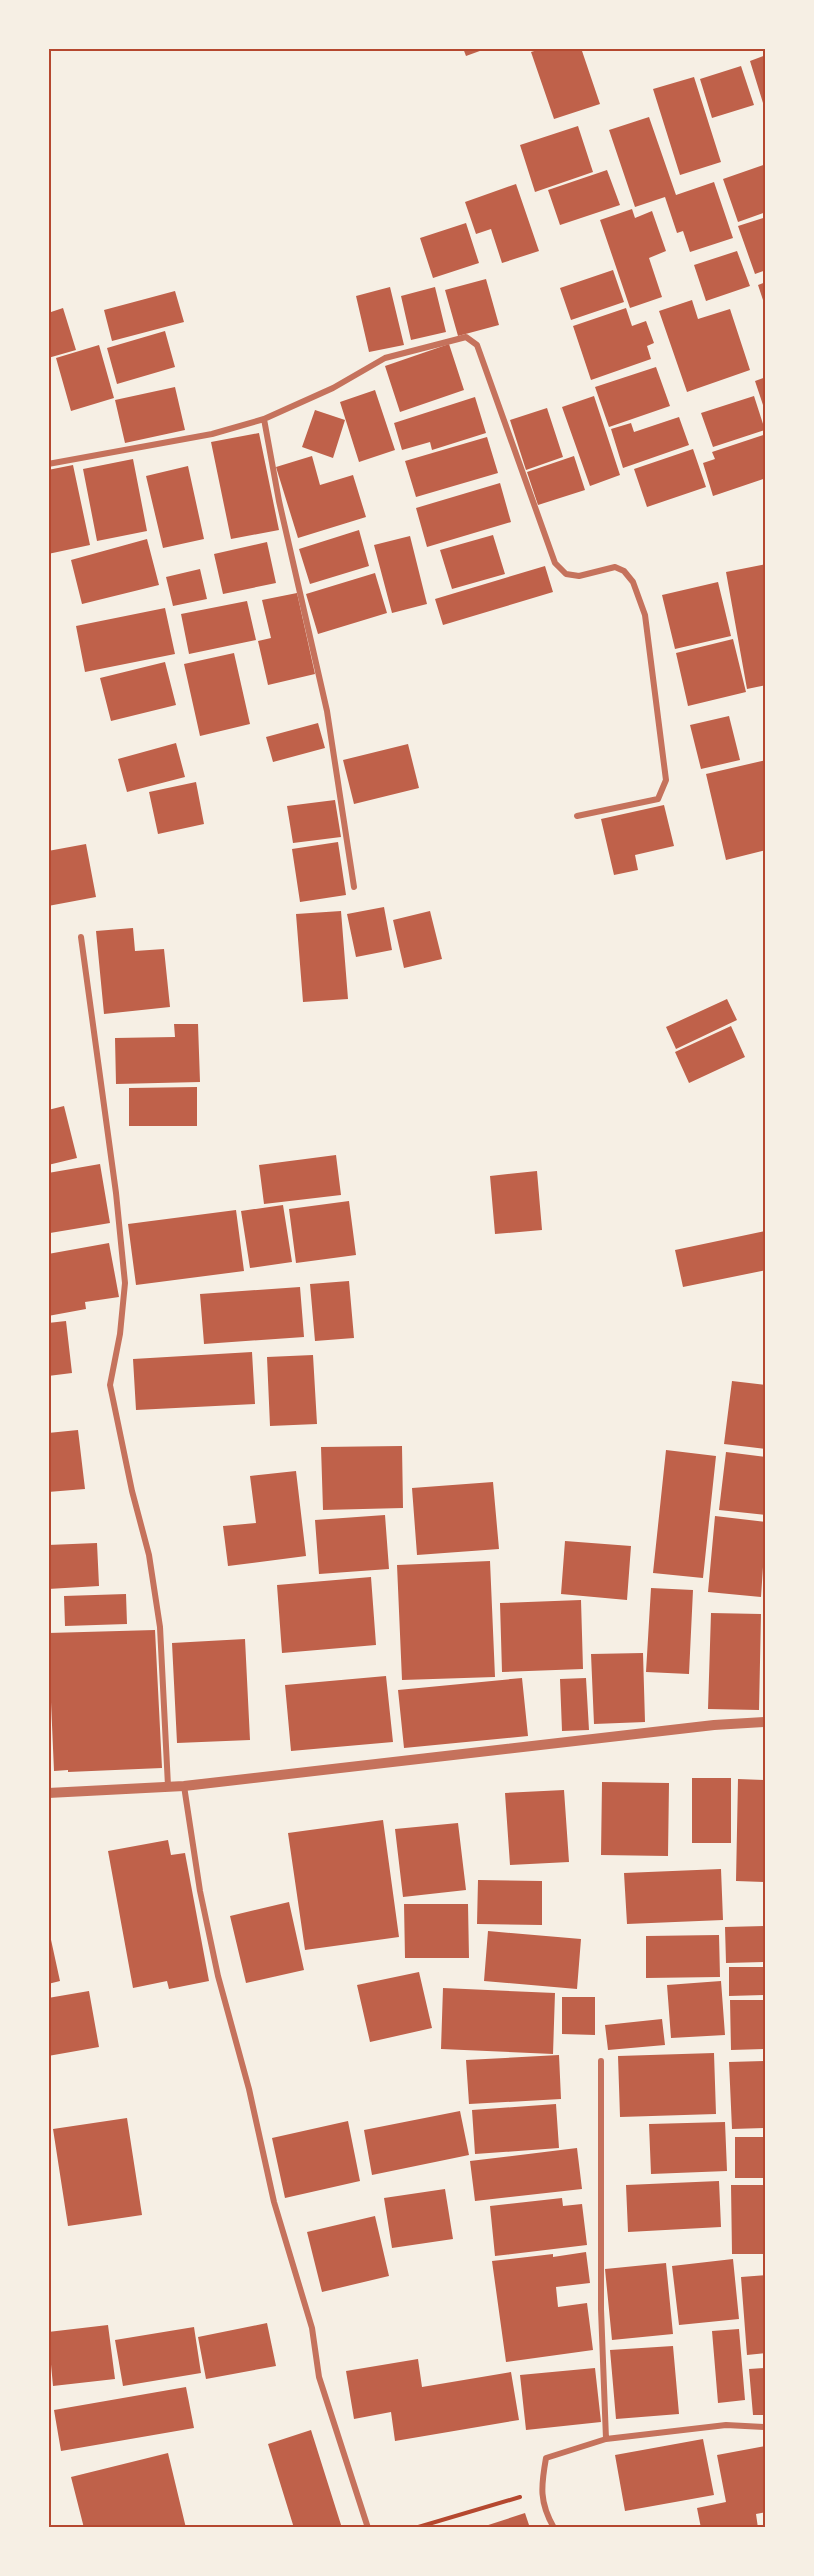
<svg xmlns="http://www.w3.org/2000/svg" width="814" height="2576" font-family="'Asap Condensed',sans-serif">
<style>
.building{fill:#bf614a}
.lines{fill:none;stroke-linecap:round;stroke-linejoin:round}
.path{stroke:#b5482f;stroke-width:4}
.minor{stroke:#c5725c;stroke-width:6}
.tertiary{stroke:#c5725c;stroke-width:10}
.neatline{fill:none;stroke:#b5482f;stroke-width:2}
</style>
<rect width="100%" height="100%" fill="#f6efe4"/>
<!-- building -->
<path class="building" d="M463 48H488L466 56Z
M544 48H581L600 104 554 119 531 52Z
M766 55V102L763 103 750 61Z
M741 66 754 105 712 118 700 79Z
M694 77 721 162 680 175 653 89Z
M649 117 676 195 714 182 733 238 690 252 683 231 677 233 665 197 635 207 609 130Z
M578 126 593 172 535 192 520 145Z
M766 164V212L738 222 723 179Z
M607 170 620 205 560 225 548 190Z
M516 184 539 251 502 263 491 229 476 234 465 202Z
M632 209 635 218 652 211 666 251 649 258 662 297 630 308 600 220Z
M766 217V270L755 274 738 226Z
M466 223 479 263 433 278 420 238Z
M737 251 750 286 706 301 694 265Z
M613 270 624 302 571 320 560 288Z
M486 279 499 325 458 336 445 290Z
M766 282V309L758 285Z
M390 287 404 345 369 352 356 296Z
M435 287 446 332 411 340 401 296Z
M175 291 184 322 112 341 104 310Z
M692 300 698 319 730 309 750 370 687 392 659 311Z
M63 308 76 350 48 358V313Z
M626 308 632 326 646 321 654 343 647 346 651 359 591 380 573 326Z
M165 331 175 367 117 384 107 348Z
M449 344 464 390 400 412 385 366Z
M99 345 114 398 71 411 56 358Z
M656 367 670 406 609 427 595 387Z
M766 377V414L755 381Z
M175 387 185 430 125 443 115 400Z
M375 390 395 450 359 462 340 402Z
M594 396 620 475 590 486 562 407Z
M754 396 765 430 713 447 701 413Z
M475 397 486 433 432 450 430 442 402 450 394 423Z
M547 408 563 457 526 470 510 420Z
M315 410 345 420 333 458 302 447Z
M679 417 689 445 623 468 611 429 631 423 634 432Z
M259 433 279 530 231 539 211 442Z
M766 434V478L713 496 703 463 715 459 712 452Z
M487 437 498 473 416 497 405 461Z
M693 449 706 487 647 507 634 469Z
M312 456 320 485 353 475 366 517 298 538 276 467Z
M574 456 585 490 538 505 527 472Z
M133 459 147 531 97 541 83 469Z
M73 465 90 545 48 554V470Z
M188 466 204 539 163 548 146 476Z
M500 483 511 522 427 547 416 508Z
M359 530 369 566 310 584 299 549Z
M493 535 505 574 452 589 440 550Z
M410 536 427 604 392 613 374 545Z
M147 539 159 585 82 604 71 560Z
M267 542 276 583 223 594 214 554Z
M766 564V685L747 689 726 572Z
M545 566 553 592 443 625 435 599Z
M200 569 207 599 173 606 166 577Z
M375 573 387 613 318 634 306 594Z
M718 582 731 636 675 649 662 595Z
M297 593 315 674 268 685 258 641 271 638 262 600Z
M247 601 256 640 189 654 181 614Z
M165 608 175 654 85 672 76 626Z
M733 639 746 692 688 706 676 653Z
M234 653 250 724 200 736 184 664Z
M165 662 176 705 111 721 100 678Z
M729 716 740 760 701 769 690 725Z
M318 723 325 748 273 762 266 737Z
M176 743 185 777 127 792 118 759Z
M408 744 419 788 354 804 343 760Z
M766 760V850L726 860 706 774Z
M196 782 204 824 158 834 149 792Z
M335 800 341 837 293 843 287 806Z
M664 805 674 846 635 855 638 870 614 875 601 819Z
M338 842 346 895 300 902 292 849Z
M86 844 96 897 48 906V851Z
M384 907 392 950 356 957 347 914Z
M341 911 348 999 303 1002 296 914Z
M430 911 442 959 404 968 393 920Z
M133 928 135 951 164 949 170 1007 104 1014 96 931Z
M727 999 737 1020 676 1049 666 1027Z
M174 1024H198L200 1082 116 1084 115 1038 175 1037Z
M731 1026 745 1057 689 1083 675 1052Z
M197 1087V1126H129V1088Z
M64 1106 77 1158 48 1165V1110Z
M336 1155 341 1195 264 1204 259 1165Z
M100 1164 110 1223 50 1233 48 1173Z
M537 1171 542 1230 495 1234 490 1176Z
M349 1201 356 1255 296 1263 289 1209Z
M283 1205 292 1262 250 1268 241 1211Z
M236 1210 244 1271 136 1285 128 1224Z
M765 1231 766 1270 683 1287 675 1250Z
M109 1243 119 1297 85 1302 86 1309 48 1316V1254Z
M349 1281 354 1338 315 1341 310 1284Z
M300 1287 304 1337 204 1344 200 1294Z
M66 1321 72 1373 48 1376V1323Z
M252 1352 255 1404 136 1410 133 1359Z
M313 1355 317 1424 270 1426 267 1357Z
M732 1381 766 1385V1449L724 1444Z
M78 1430 85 1489 48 1492V1433Z
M402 1446 403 1508 323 1510 321 1447Z
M666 1450 716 1456 703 1578 653 1573Z
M726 1452 766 1457V1515L719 1510Z
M296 1471 306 1556 228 1566 223 1526 256 1523 250 1476Z
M493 1482 499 1549 417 1555 412 1488Z
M385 1515 389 1569 319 1574 315 1520Z
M715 1516 766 1522 761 1597 708 1592Z
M565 1541 631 1546 627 1600 561 1594Z
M97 1543 99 1586 48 1589V1545Z
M490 1561 495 1677 402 1680 397 1565Z
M371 1577 376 1645 282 1653 277 1585Z
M651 1588 693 1590 689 1674 646 1672Z
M126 1594 127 1624 65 1626 64 1596Z
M581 1600 583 1669 502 1672 500 1603Z
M711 1613 761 1614 759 1710 708 1709Z
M155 1630 162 1768 68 1772V1770L54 1771 48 1633Z
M245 1639 250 1740 177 1743 172 1643Z
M643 1653 645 1722 594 1724 591 1654Z
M386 1676 393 1742 291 1751 285 1685Z
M522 1678 528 1736 404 1748 398 1690Z
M586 1678 589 1730 562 1731 560 1679Z
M692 1778H731V1843H692Z
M738 1779 766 1780V1882L736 1881Z
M602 1782 669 1783 668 1856 601 1855Z
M564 1790 569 1862 510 1865 505 1793Z
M383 1820 399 1937 305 1950 288 1833Z
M458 1823 466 1890 403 1897 395 1829Z
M168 1840 171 1855 185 1853 209 1981 169 1989 167 1981 133 1988 108 1851Z
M721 1869 723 1920 627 1924 624 1873Z
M478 1880 542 1881V1925L477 1924Z
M289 1902 304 1970 246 1983 230 1916Z
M404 1904H468L469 1958H405Z
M48 1926 60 1981 48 1984Z
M766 1926V1962L726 1963 725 1927Z
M488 1931 581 1939 577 1989 484 1981Z
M719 1935 720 1977 646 1978V1936Z
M729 1967H766V1995L729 1996Z
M419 1972 432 2028 370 2042 357 1985Z
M721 1981 725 2035 671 2038 667 1985Z
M443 1988 555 1993 553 2054 441 2049Z
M89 1991 99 2047 48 2056V1998Z
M562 1997H595V2035L562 2034Z
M730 2000H766V2049L731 2050Z
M662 2019 665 2045 608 2050 605 2025Z
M714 2053 716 2114 620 2117 618 2056Z
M559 2055 561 2099 469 2104 466 2060Z
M766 2061V2128L732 2129 729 2062Z
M556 2104 559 2148 475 2154 472 2110Z
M460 2111 469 2155 372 2175 364 2130Z
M127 2118 142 2215 68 2226 53 2129Z
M348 2121 360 2181 285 2198 272 2138Z
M725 2122 727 2171 651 2174 649 2124Z
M735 2137H766V2178H735Z
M577 2148 582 2189 475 2201 470 2161Z
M719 2181 721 2227 628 2232 626 2185Z
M731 2185H766V2254H732Z
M445 2189 453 2239 392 2248 384 2198Z
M562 2198 563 2206 582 2204 587 2245 495 2256 490 2206Z
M375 2216 389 2276 322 2292 307 2232Z
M586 2252 590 2283 556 2287 558 2307 587 2303 593 2350 506 2362 492 2261 553 2254V2257Z
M733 2259 739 2319 679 2325 672 2266Z
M666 2263 673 2334 612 2340 605 2269Z
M766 2275V2353L747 2355 741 2277Z
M267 2323 276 2366 206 2379 198 2337Z
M108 2325 115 2379 53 2386 48 2332Z
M194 2327 201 2373 123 2386 115 2340Z
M739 2329 745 2400 718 2403 712 2331Z
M673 2346 679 2414 616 2419 610 2350Z
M418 2359 422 2387 511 2372 519 2420 395 2441 391 2412 354 2419 346 2371Z
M595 2368 601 2422 526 2430 520 2375Z
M766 2368V2415H753L749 2369Z
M186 2387 194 2428 61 2451 54 2410Z
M311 2430 342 2528H294L268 2444Z
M703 2439 714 2495 625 2511 615 2455Z
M766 2446V2512L756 2514 758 2528H701L697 2508 726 2502 717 2455Z
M168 2453 186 2528H84L71 2477Z
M525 2513 530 2528H479Z"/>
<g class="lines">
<!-- path -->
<path class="path" d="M415 2528 520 2497"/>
<!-- minor -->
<path class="minor" d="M264 419 279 501 327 711 354 887
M48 464 212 434 264 419 333 388 385 358 466 337 477 345 555 563 566 574 579 576 615 567 624 571 633 582 645 615 666 780 658 799 577 816
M81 937 116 1193 125 1283 120 1334 110 1385 132 1491 149 1555 160 1627 168 1786
M184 1786 200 1891 218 1976 249 2089 274 2202 312 2328 319 2377 368 2528
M601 2061V2309L606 2439
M554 2528C539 2502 541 2486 546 2458L606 2439 726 2425 766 2427"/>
<!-- tertiary -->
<path class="tertiary" d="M48 1793 184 1786 714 1725 766 1722"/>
</g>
<!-- border -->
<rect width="814" height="2576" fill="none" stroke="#f6efe4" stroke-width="99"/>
<rect x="50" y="50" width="714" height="2476" class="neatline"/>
</svg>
